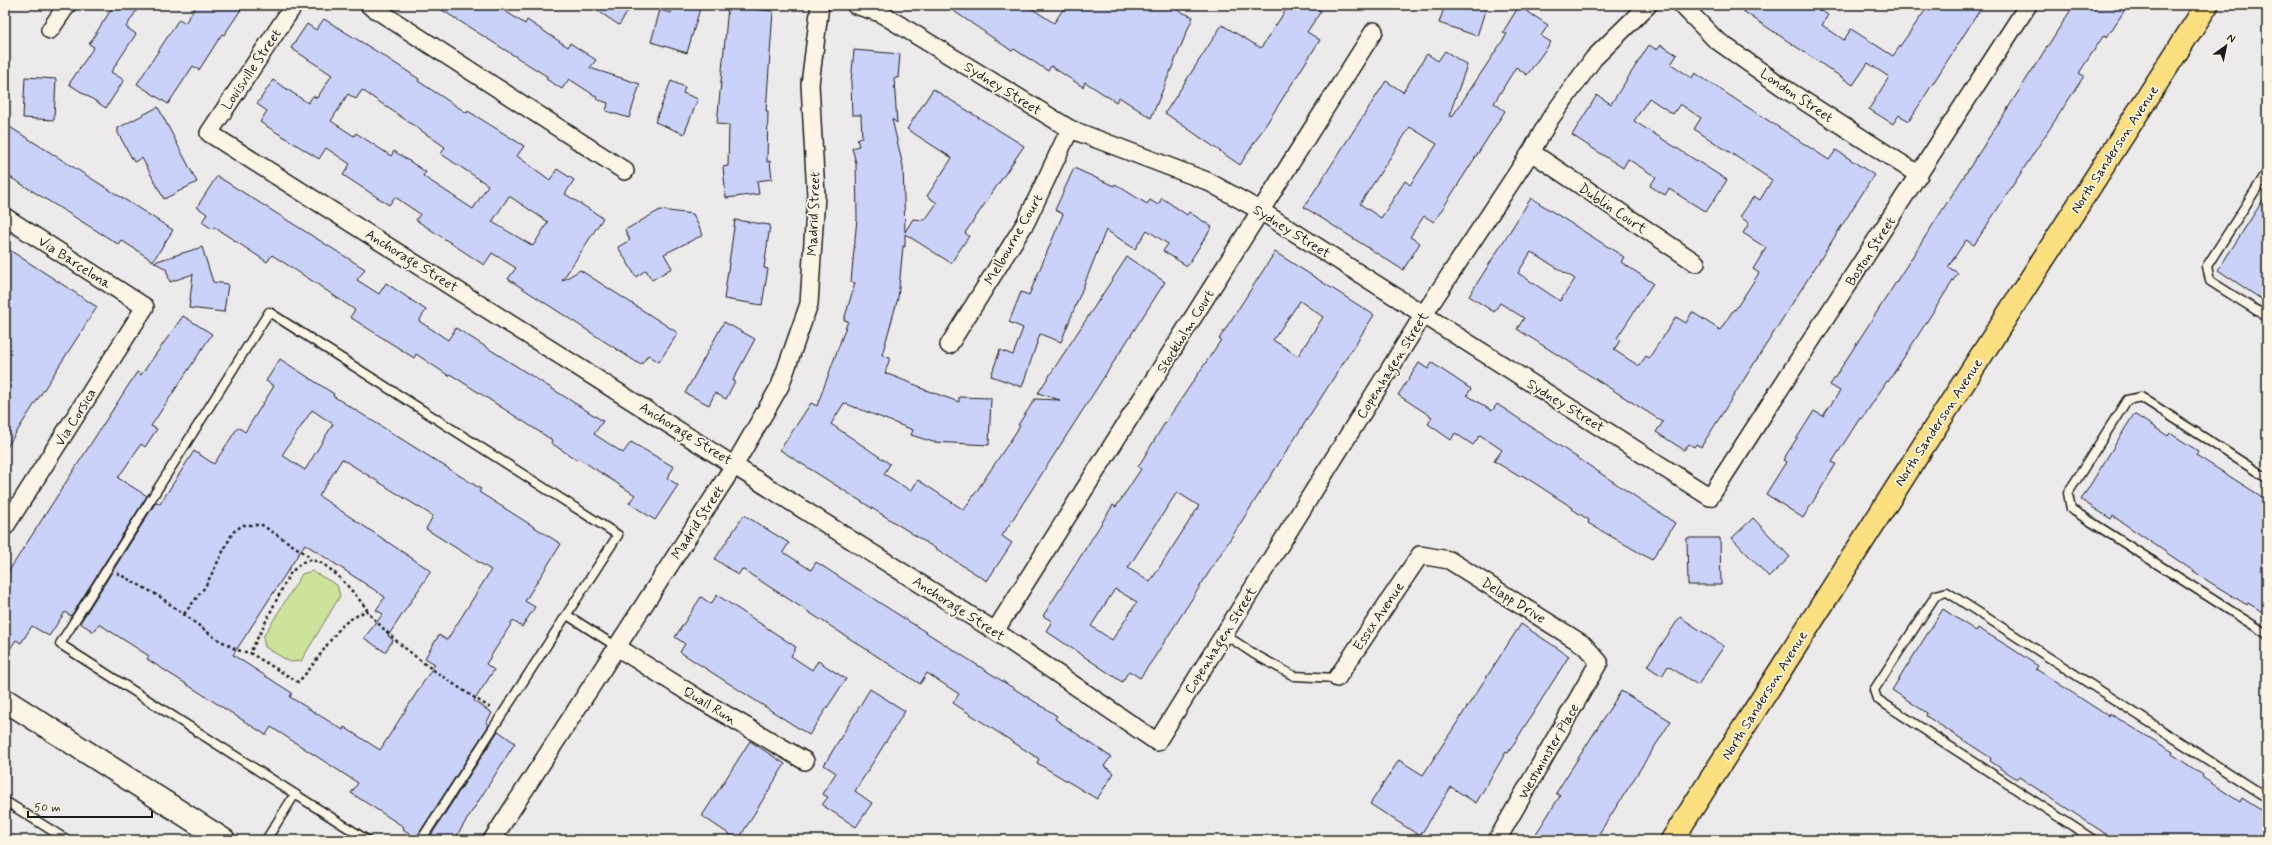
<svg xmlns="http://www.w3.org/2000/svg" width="2272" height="845" font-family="Mynerve,sans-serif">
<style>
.green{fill:#cde399;stroke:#74805a}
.building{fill:#cad2fa;stroke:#1c1c1c;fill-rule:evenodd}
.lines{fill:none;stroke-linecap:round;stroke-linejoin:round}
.lane-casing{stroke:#1c1c1c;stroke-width:11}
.street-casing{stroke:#1c1c1c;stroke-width:20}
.secondary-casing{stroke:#1c1c1c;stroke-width:25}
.highway-casing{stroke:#1c1c1c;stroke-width:25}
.path{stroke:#1c1c1c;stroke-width:2.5;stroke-dasharray:3 3;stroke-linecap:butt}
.lane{stroke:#fcf5e5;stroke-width:8}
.street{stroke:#fcf5e5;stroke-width:17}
.secondary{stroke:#fcf5e5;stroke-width:22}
.highway{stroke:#fce080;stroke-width:22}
.labels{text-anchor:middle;stroke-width:3.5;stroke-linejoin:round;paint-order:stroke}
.street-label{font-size:14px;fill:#1c1c1c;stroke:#fcf5e5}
</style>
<rect width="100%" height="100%" fill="#edeaeb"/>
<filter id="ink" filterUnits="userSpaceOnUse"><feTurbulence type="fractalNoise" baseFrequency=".025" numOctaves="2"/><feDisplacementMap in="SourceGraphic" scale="8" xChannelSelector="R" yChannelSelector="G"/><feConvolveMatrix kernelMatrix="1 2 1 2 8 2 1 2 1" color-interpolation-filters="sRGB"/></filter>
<g filter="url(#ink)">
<!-- green -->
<path class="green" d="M312 571 337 585 340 596 301 661 290 662 265 647 263 637 302 574Z"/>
<!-- building -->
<path class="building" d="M114 5H140L126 27 136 34 111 72 124 80 106 108 69 84 94 47 89 44Z
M197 5H244L224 35 222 34 199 70 193 66 168 104 137 84 179 19 185 23Z
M434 5H496L525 24 527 20 568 47 570 43 596 60 590 68 640 84 629 118 606 111 608 103 596 99 597 97 569 79 562 89 546 79 548 77Z
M589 5H632L619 25Z
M673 5H701L687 53 651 42 660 10 671 13Z
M945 5H1026L1054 23 1066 5H1166L1193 17 1151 118 1119 97 1116 102 1085 82 1083 87 1051 66 1048 71 1014 49 1012 51Z
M1289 5H1312L1321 11 1307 32 1320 40 1240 165 1165 113 1222 25 1261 48Z
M1445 5H1487L1477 36 1439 23Z
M1734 5H1812L1828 15 1822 25 1844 40 1851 29 1893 56 1929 5H1983L1909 121 1899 115 1893 124 1869 109 1889 77 1868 63 1853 85Z
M2074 5H2128L2107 37 2104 35 2079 73 2084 76 1974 245 1966 240 1948 267 1958 273 1888 382 1887 381 1862 419 1860 418 1832 462 1836 464 1803 518 1766 494 1786 462 1783 460 1814 411 1823 416 1840 391 1830 385Z
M1519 6 1548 25 1541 36 1551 42 1527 75 1516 67 1494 103 1505 111 1434 222 1424 216 1410 237 1420 243 1403 270 1304 207 1386 81 1403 92 1427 54 1438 61 1445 51 1467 65 1449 116 1452 117 1507 34 1503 32ZM1410 127 1437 144 1410 185 1405 181 1381 218 1360 204Z
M728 7 773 11 766 111H768L767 162 770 161 772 179 757 181 759 194 726 198 723 167 728 166 729 125 717 124Z
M324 19 384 56 419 79 418 81 467 113 468 111 524 146 517 156 550 180 557 169 574 180 565 194 603 218 562 281 580 270 678 333 659 362 648 355 641 365 508 279 516 268 492 253 484 265 416 220 420 214 395 197 389 205 343 175 350 164 326 148 319 159 260 122 267 111 257 104 273 80 308 103 313 96 317 98 332 75 291 48 307 24 316 30ZM362 90 445 147 441 154 488 185 473 209 423 176 426 172 394 151 391 156 356 133 354 136 331 121 348 94 356 99ZM509 196 548 222 533 246 492 222Z
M1649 45 1657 50 1661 45 1677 55 1671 64 1692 78 1695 73 1829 160 1836 150 1874 175 1701 447 1696 444 1694 447 1689 444 1684 450 1656 432 1663 422 1517 329 1524 318 1500 303 1494 312 1469 296 1531 198 1624 257 1621 262 1653 283 1617 338 1620 340 1614 350 1639 366 1646 356 1649 358 1676 317 1686 323 1692 312 1720 330 1734 309 1735 310 1759 273 1753 269 1766 248 1743 233 1749 223 1740 217 1754 196 1760 200 1772 180 1694 129 1701 118 1680 104 1673 114 1649 98 1634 121 1727 180 1706 212 1669 189 1665 195 1650 186 1656 177 1628 159 1623 168 1572 135 1597 95 1611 104ZM1531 252 1575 279 1560 301 1518 273Z
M854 50 900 54 898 78H894L897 123 892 119 903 166 905 232 913 219 925 220 937 203 927 196 952 158 907 129 933 89 1024 146 965 233 969 236 951 263 905 234V247L903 246 898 298 882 355 890 358 885 373 921 387 920 388 959 402V397L991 398 989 445 933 442 911 435 913 430 844 403 831 424 890 464 884 474 911 491 918 480 964 510 1020 426 1018 425 1035 399 1060 400 1038 393 1127 257 1165 282 1002 536 1012 543 987 581 780 450 811 403 817 406 848 321 844 320 855 283 851 282 857 218 856 163 852 148 859 146 857 139 862 138 861 115H852L851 82Z
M25 77 56 79 54 120 23 118Z
M671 81 685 87 683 93 698 99 684 134 655 122Z
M158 107 197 182 164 199 142 158 134 162 118 133V128Z
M5 124 173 230 153 261 121 240 118 244 5 174Z
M1074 168 1114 186 1115 184 1147 204 1150 200 1158 205 1162 198 1187 215 1189 212 1212 227 1187 266 1163 251 1168 244 1147 230 1135 249 1106 230 1061 342 1040 334 1022 387 991 376 1000 350 1013 355 1023 328 1009 322 1021 292 1029 295 1063 214 1055 210Z
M217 176 365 269 357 280 379 294 386 283 426 310 419 321 448 340 456 328 603 421 594 434 623 453 631 442 674 467 667 478 678 485 655 520 629 503 635 495 578 458 577 460 551 443 552 440 450 374 449 376 416 354 414 358 350 317 355 310 317 284 272 255 267 262 214 227 212 229 202 222 207 214 197 207Z
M2267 194V303L2218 270Z
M660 210 693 214 703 235 664 254 672 268 652 280 646 270 636 277 618 247 630 240 625 230Z
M735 220 770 225 764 268 768 269 762 305 724 299Z
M5 247 97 307 5 450Z
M202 247 213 282 228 284 224 312 189 308 193 274 170 282 166 269 154 262Z
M1275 252 1374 315 1154 658 1140 678 1129 671 1122 682 1046 631 1052 621 1043 616 1113 505 1116 507 1141 469 1138 467 1163 426 1221 340 1219 339ZM1300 301 1323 317 1298 356 1273 340ZM1177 492 1199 506 1150 582 1128 568ZM1115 589 1137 602 1112 640 1091 626Z
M183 316 212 334 151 426 157 429 145 447 141 444 118 478 147 496 71 616 65 612 49 636 32 626 21 643 16 640 5 656V577L137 372 141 375Z
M724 322 755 339 733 380 735 381 726 399 715 393 709 405 685 393Z
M280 359 334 394 333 396 481 489 479 492 561 544 525 601 535 607 522 627 513 621 486 664 494 670 474 701 492 713 486 723 489 725 416 838 403 829 404 827 351 793 358 783 271 727 266 735 147 659 149 656 99 624 94 632 80 623 156 502 160 504 194 451 214 464 238 427 245 432 274 386 266 381ZM312 410 333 424 305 470 282 455ZM342 459 433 516 426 529 491 570 447 640 439 635 425 658 435 664 380 750 344 727 343 730 290 697 292 693 233 655 305 544 385 597 376 610 383 614 364 638 385 652 393 640 388 636 431 571 319 496Z
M1419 363 1428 369 1432 363 1471 389 1467 395 1492 411 1497 404 1675 523 1652 560 1588 523 1589 520 1572 509 1573 508 1522 475 1520 477 1494 461 1502 450 1480 435 1473 445 1455 433 1451 440 1428 424 1432 417 1398 395Z
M2134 414 2168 436 2170 433 2198 451 2196 455 2267 500V615L2248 603 2247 605 2208 581 2113 516 2111 519 2081 500Z
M744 515 789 543 783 552 811 570 816 562 1057 716 1055 719 1111 757 1104 766 1114 773 1097 799 1037 763 1039 759 953 703 959 694 927 673 920 684 742 569 738 575 715 559Z
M1753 518 1790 557 1769 577 1732 538Z
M1687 538H1720L1721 585H1688Z
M717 595 796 647 791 656 812 670 818 661 846 679 809 735 680 652 685 644 675 637 701 597 711 604Z
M1943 609 1976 631 1978 628 2011 648 2038 666 2036 669 2108 716 2109 713 2173 752 2172 754 2203 775 2202 777 2240 802 2242 798 2267 814V840H2115L2019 777 2017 779 1990 761 1991 758 1926 716 1927 713 1892 690Z
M1680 617 1724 646 1698 685 1668 666 1662 676 1647 666Z
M1521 624 1569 656 1518 737 1508 753 1506 752 1476 803 1451 787 1420 836 1370 804 1399 760 1423 775Z
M870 689 905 711 855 791 872 803 856 827 822 805 828 797 822 794 836 773 824 765Z
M1621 691 1671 721 1595 840H1532L1560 796 1556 793Z
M498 731 515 743 454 840H428Z
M750 741 785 764 738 840 702 816Z"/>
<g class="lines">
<defs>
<path id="lane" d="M2267 172 2207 266 2210 281 2267 317
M2267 478 2141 397 2127 400 2068 493 2071 509 2267 634
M567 615 617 647
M1224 634 1254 654 1294 676 1337 678
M5 801 67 840
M266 840 295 794
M367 840 60 644 269 312 618 535 421 840
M2094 840 1877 699 1874 690 1936 595 1947 592 2267 798"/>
<path id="street" d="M294 5 209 133 995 631 1157 742 1424 314 1531 152 1550 119 1594 58 1648 5
M369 5 625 171
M855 5 880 13 1070 129 1207 181 1261 211 1710 497 2028 5
M1682 5 1715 39 1787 90 1919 175
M50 30 67 5
M1531 152 1696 263
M5 217 145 307 5 527
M949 345 1026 222 1070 129
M995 631 1374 31
M617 647 699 699 805 761
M1337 678 1420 555 1449 560 1584 645 1599 662 1497 840
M492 840 735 464 780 386 809 304 816 195 810 84 820 5"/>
<path id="secondary" d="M5 700 224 840"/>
<path id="highway" d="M1672 840 1952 401 2207 5"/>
</defs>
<!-- lane casing -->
<use href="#lane" class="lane-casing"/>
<!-- street casing -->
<use href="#street" class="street-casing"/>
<!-- secondary casing -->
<use href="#secondary" class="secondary-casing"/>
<!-- highway casing -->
<use href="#highway" class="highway-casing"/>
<!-- path -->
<path class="path" d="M117 573 159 596 214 637 237 650 250 653 298 682C315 665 326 644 342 626 349 618 363 614 367 609 356 596 325 554 306 561 299 563 294 570 289 575L250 653
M366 610C401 651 447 680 492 709
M184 614 205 587 233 532 243 525H262L306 554 311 560"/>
<!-- lane -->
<use href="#lane" class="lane"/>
<!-- street -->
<use href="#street" class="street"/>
<!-- secondary -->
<use href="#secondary" class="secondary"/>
<!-- highway -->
<use href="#highway" class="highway"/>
</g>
</g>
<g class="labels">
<!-- street labels -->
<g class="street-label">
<text transform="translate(251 69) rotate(-56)" y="5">Louisville Street</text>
<text transform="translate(1003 88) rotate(32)" y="5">Sydney Street</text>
<text transform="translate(1797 95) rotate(34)" y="5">London Street</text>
<text transform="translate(2114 149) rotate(-57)" y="5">North Sanderson Avenue</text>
<text transform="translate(1613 208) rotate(34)" y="5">Dublin Court</text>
<text transform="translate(813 214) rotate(-88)" y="5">Madrid Street</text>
<text transform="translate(1292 231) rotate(32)" y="5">Sydney Street</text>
<text transform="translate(1013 239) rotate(-60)" y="5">Melbourne Court</text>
<text transform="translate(1870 251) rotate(-57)" y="5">Boston Street</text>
<text transform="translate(412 260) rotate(32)" y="5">Anchorage Street</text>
<text transform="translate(75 262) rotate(33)" y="5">Via Barcelona</text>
<text transform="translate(1185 331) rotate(-58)" y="5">Stockholm Court</text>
<text transform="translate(1392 365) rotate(-58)" y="5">Copenhagen Street</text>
<text transform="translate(1566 405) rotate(32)" y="5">Sydney Street</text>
<text transform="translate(75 417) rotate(-58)" y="5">Via Corsica</text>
<text transform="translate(1938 422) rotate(-57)" y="5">North Sanderson Avenue</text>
<text transform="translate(686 433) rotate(32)" y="5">Anchorage Street</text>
<text transform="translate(697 522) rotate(-57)" y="5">Madrid Street</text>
<text transform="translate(1514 600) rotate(32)" y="5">Delapp Drive</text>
<text transform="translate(959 608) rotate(33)" y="5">Anchorage Street</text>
<text transform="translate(1378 616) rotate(-56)" y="5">Essex Avenue</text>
<text transform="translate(1220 640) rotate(-58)" y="5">Copenhagen Street</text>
<text transform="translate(1764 695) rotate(-58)" y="5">North Sanderson Avenue</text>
<text transform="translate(710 705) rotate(31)" y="5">Quail Run</text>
<text transform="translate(1548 751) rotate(-60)" y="5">Westminster Place</text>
</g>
</g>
<!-- margin -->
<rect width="2272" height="845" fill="none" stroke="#fcf5e5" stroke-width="20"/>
<rect x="10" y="10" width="2252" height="825" fill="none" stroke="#1c1c1c" stroke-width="1.5" filter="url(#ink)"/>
<!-- north arrow -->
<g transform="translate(2226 46) rotate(33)" stroke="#fcf5e5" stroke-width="3" paint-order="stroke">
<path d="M0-3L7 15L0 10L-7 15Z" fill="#1c1c1c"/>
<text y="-6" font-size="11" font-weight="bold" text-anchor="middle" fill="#1c1c1c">N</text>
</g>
<!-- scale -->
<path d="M28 811v6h124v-6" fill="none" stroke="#1c1c1c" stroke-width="2"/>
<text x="34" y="811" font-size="12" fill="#1c1c1c" stroke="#fcf5e5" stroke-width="3" paint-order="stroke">50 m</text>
</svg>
